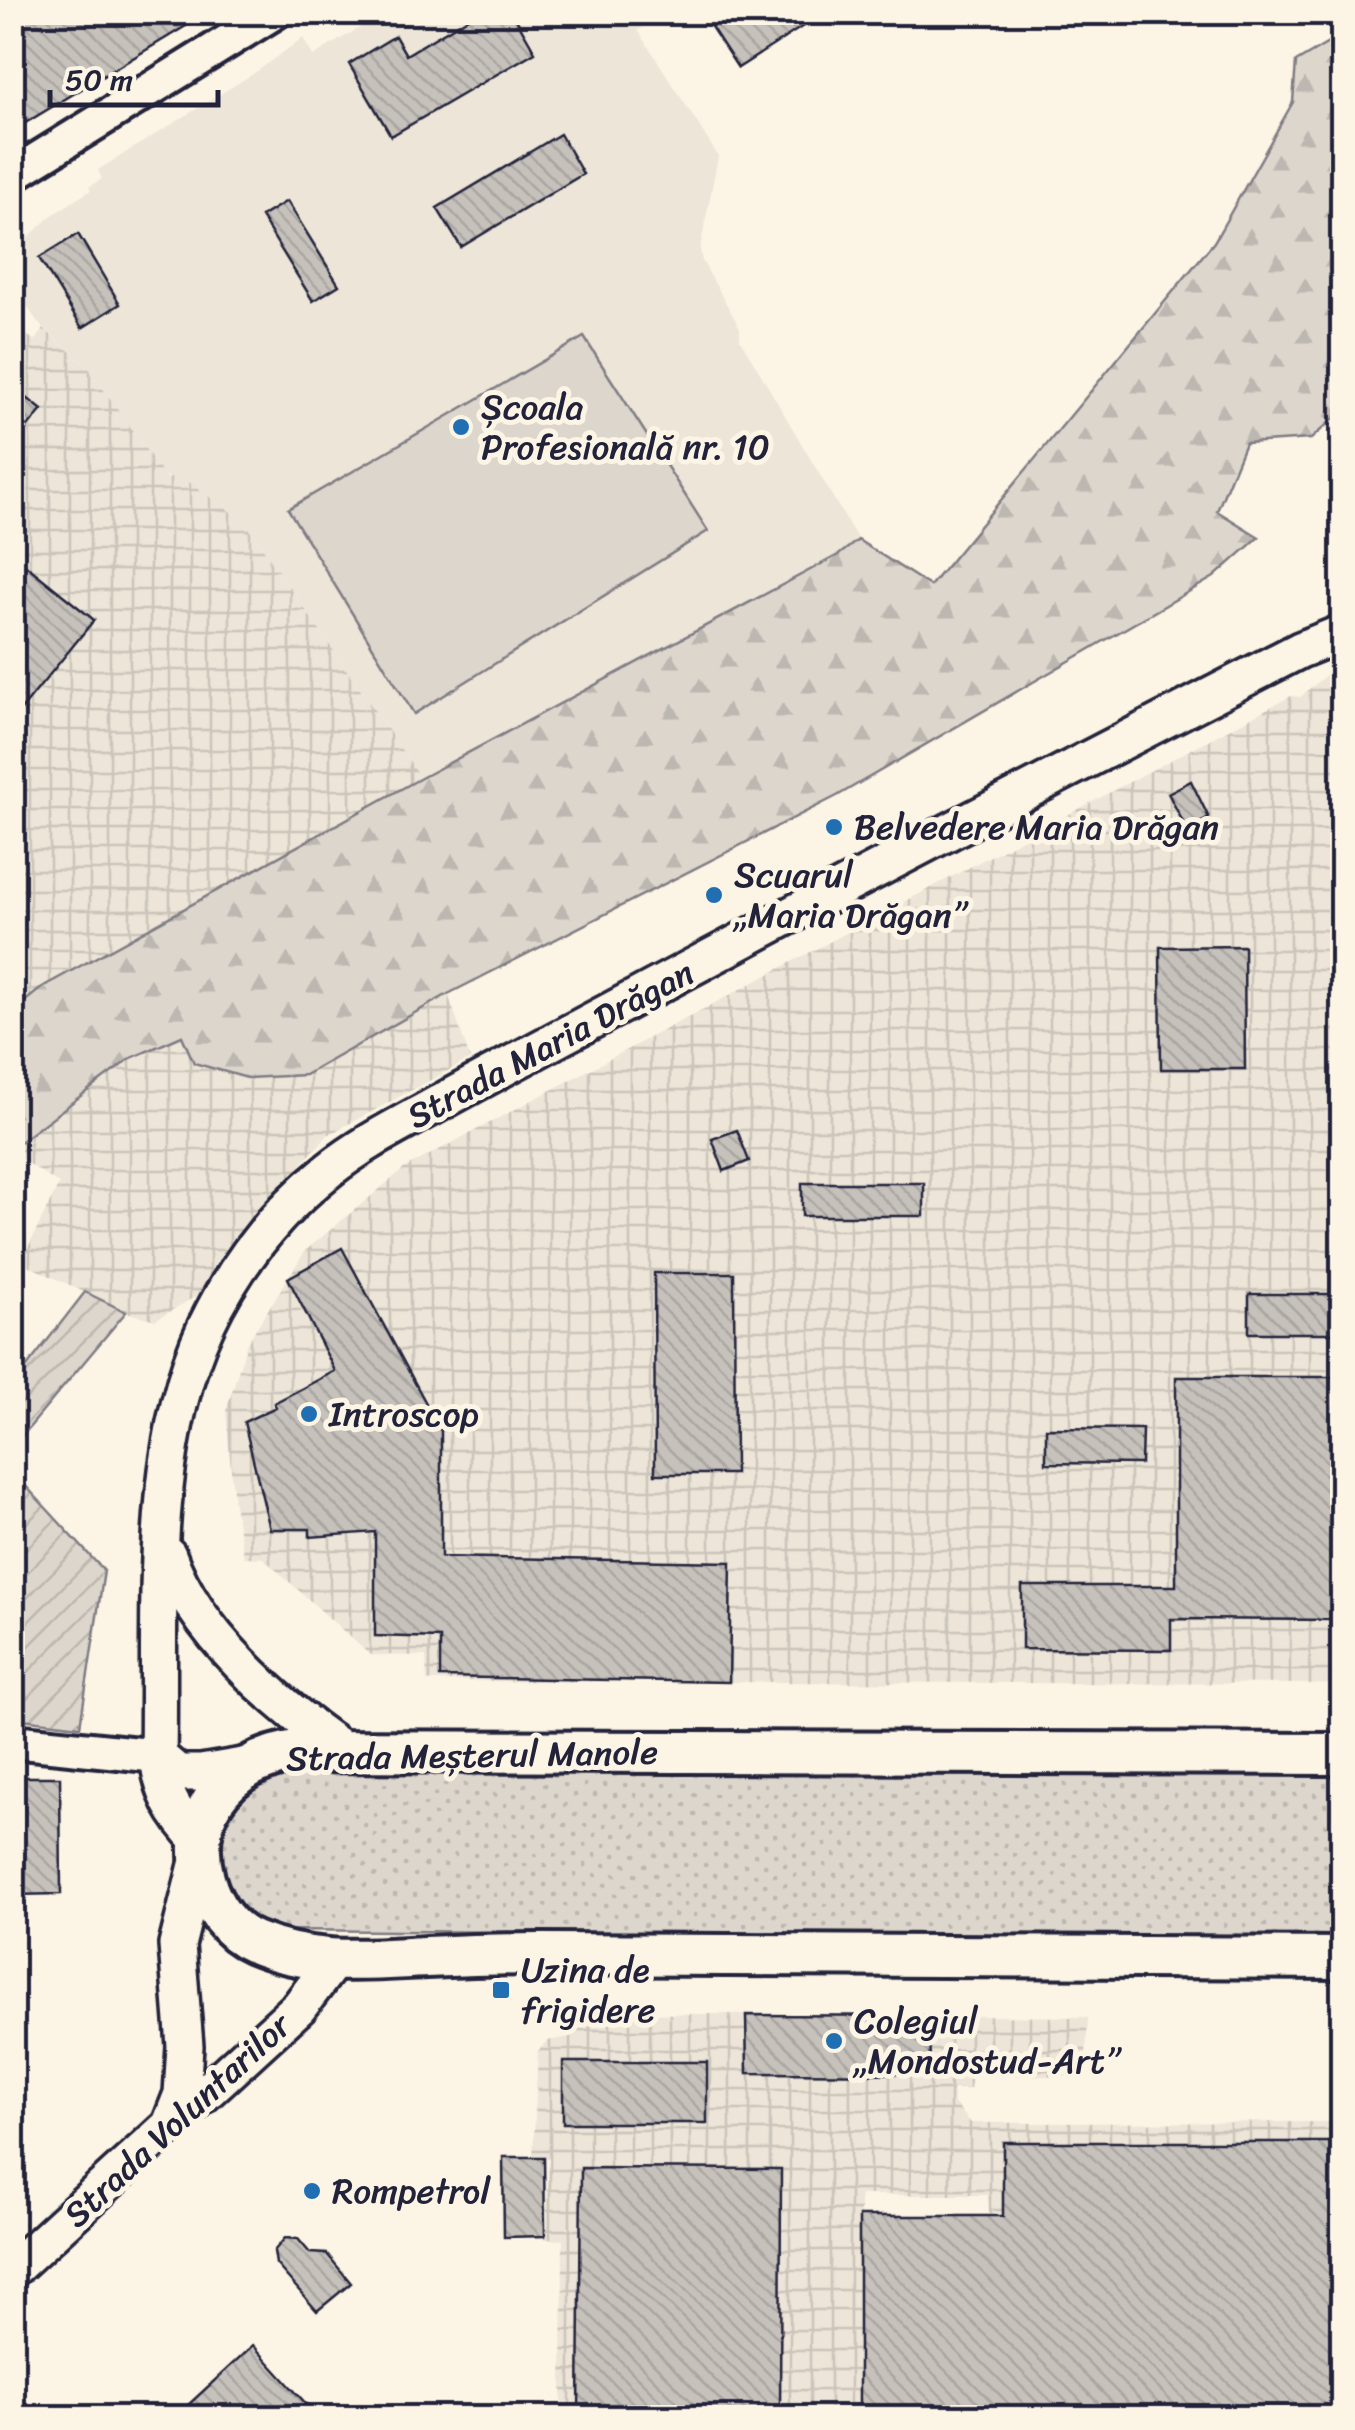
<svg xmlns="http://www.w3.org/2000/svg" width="1355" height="2430" font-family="Sriracha,sans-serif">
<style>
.built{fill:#ece5d8}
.industrial{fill:url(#industrial-grid);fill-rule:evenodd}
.grass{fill:url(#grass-dots);stroke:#7f7c84;stroke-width:2.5}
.forest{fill:url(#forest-firs);stroke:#7f7c84;stroke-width:2.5}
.garden{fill:url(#garden-furrows);stroke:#7f7c84;stroke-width:2.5}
.pitch{fill:#dcd6cc;stroke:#7f7c84;stroke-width:2.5}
.building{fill:url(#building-back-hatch);stroke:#22223b;stroke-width:2.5}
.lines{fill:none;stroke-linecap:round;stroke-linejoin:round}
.tertiary-casing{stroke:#22223b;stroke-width:40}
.secondary-casing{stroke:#22223b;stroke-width:42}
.primary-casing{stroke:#22223b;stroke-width:48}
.tertiary{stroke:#fcf5e5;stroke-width:32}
.secondary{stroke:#fcf5e5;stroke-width:35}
.primary{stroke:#fcf5e5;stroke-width:40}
.poi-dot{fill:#1f6fb2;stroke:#fcf5e5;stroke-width:4}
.labels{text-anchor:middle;stroke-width:10;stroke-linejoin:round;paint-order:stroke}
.poi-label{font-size:35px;fill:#22223b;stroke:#fcf5e5;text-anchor:start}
.street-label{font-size:35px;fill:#22223b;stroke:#fcf5e5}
</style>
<defs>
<pattern id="industrial-grid" width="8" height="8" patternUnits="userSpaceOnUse" patternTransform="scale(2.5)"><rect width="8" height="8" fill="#ece5d8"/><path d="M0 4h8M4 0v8" fill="none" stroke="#cac4ba"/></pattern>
<pattern id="grass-dots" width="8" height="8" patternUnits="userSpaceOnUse" patternTransform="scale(2.5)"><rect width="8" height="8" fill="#dcd6cc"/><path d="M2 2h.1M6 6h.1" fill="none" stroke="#bcb7b0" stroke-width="1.8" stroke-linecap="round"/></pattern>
<pattern id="forest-firs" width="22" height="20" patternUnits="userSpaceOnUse" patternTransform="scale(2.5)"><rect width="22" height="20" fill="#dcd6cc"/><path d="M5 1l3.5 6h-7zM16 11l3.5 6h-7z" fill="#bcb7b0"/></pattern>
<pattern id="garden-furrows" width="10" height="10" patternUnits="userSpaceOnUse" patternTransform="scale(2.5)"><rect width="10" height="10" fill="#dcd6cc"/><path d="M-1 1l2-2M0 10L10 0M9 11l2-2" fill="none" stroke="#bcb7b0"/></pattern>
<pattern id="building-back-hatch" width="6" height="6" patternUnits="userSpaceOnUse" patternTransform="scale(2.5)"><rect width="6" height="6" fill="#c6c1bb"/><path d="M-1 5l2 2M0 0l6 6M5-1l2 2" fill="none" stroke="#aaa6a2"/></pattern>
</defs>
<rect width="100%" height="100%" fill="#fcf5e5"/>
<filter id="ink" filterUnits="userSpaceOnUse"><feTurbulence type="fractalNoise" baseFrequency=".01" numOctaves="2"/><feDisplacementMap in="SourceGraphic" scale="20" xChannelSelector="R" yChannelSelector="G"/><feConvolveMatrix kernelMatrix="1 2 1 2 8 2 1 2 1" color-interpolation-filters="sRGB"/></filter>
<g filter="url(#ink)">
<!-- built -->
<path class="built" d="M384 13H665L638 30 718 156 700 249 702 261 740 328V339L858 540 840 554 421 778 245 522 163 474 88 367 40 325 13 287V252L51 216 91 190 89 187 102 179 98 170 256 72 303 38 313 56Z"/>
<!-- industrial -->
<path class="industrial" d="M12 324 35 341 44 329 88 367 163 474 169 479 175 474 186 480 245 522 421 778 44 986 13 1011Z
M1326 675H1342V1684L427 1681 426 1656 370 1655 263 1558 244 1557 234 1504 226 1411 247 1343 305 1251 405 1168 1291 696 1300 697Z
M448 994 470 1059 328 1135 240 1231 202 1293 155 1320 126 1312 21 1262 59 1184 13 1154V1147L131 1058 182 1036 280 1075H305Z
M581 2013 1088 2017 1085 2076H972L970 2089H952L954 2103 971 2123 1342 2122V2417H562L563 2240 545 2239 549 2159 533 2157 538 2051 547 2041 570 2037ZM860 2195H988L989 2214H1057L860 2245Z"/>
<!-- grass -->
<path class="grass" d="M294 1770 1342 1773V1939L276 1930C248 1922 225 1896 222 1867H216C217 1839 223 1803 248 1787 261 1779 280 1775 294 1770Z"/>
<!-- forest -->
<path class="forest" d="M1342 35V411L1311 439 1245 443 1217 511 1259 537 1214 577 837 796 448 994 305 1075 247 1078 194 1063 182 1036 131 1058 13 1147V1011L44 986 421 778 840 554 858 540 930 586 1214 242 1293 102 1296 62Z"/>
<!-- garden -->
<path class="garden" d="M85 1292 126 1312 13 1447V1357L26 1368Z
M12 1471 104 1571 80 1726 13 1718Z"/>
<!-- pitch -->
<path class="pitch" d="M584 337 708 531 414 714 288 509Z"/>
<!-- building -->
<path class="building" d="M12 12H209L12 131Z
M478 12H512L535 52 391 136 349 64 395 36 406 55Z
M730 12H825L738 68 710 25Z
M560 134 583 174 461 247 437 208Z
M287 201 339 285 313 301 261 217Z
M78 234 120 304 82 328 39 258Z
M12 386 42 410 12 446Z
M12 554 94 620 12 721Z
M1191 781 1209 818 1187 830 1168 793Z
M1244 946 1245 1069H1161L1160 947Z
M737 1130 749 1161 724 1171 712 1139Z
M802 1183H924V1216H802Z
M342 1248 441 1431V1557L731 1562 729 1682 440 1677V1638L375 1636V1532L310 1537V1529H270L244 1422 276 1407 274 1403 335 1371 288 1278Z
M654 1273H734L735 1474H655Z
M1249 1294H1342V1333H1249Z
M1176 1377H1342V1620L1171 1619V1650L1022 1649V1586H1176Z
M1046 1428 1142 1429 1141 1464 1046 1463Z
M12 1777H60L61 1894 12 1895Z
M746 2015 929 2016 930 2074 747 2073Z
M563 2062H707V2123H563Z
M1003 2142H1342V2418H859V2216H1003Z
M503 2157H544L545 2236 504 2237Z
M581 2168 781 2169 780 2418H579Z
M285 2238 298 2239 310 2253 327 2254 351 2283 317 2311 276 2264 274 2251Z
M253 2345 308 2406 295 2418H174Z"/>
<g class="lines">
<defs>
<path id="tertiary" d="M12 175 275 12
M12 1741 158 1756"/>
<path id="secondary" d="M168 1555C195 1632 275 1703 342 1749
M158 1756 178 1773H201L249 1765
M200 1841C174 1814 162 1793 158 1756 161 1618 147 1452 206 1326 235 1265 276 1212 329 1170 364 1142 404 1123 441 1102 508 1065 575 1030 642 994 860 877 1080 763 1300 650L1342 633
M169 2127 182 2094 185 2046 177 1945 199 1857
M12 2270 299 2007 333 1962"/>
<path id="primary" d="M1342 1754 296 1751C262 1757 234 1770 214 1799 184 1843 204 1921 254 1942 311 1966 367 1960 426 1957 464 1955 502 1954 540 1954 807 1955 1075 1957 1342 1958"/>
</defs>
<!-- tertiary casing -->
<use href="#tertiary" class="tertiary-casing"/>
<!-- secondary casing -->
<use href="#secondary" class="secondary-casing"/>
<!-- primary casing -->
<use href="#primary" class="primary-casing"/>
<!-- tertiary -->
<use href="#tertiary" class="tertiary"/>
<!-- secondary -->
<use href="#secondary" class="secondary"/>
<!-- primary -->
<use href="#primary" class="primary"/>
</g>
</g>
<!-- markers -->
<g class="poi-dot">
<circle cx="461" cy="427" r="10"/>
<circle cx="834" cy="827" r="10"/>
<circle cx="714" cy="895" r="10"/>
<circle cx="309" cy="1414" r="10"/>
<rect x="491" y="1980" width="20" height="20" rx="5"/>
<circle cx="834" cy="2041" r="10"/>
<circle cx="312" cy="2191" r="10"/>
</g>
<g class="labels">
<!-- poi labels -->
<g class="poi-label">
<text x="481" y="419">Școala<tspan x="481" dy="40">Profesională nr. 10</tspan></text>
<text x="854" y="839">Belvedere Maria Drăgan</text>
<text x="734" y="887">Scuarul<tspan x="734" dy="40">„Maria Drăgan”</tspan></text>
<text x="329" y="1426">Introscop</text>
<text x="521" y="1982">Uzina de<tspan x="521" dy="40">frigidere</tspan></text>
<text x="854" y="2033">Colegiul<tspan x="854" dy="40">„Mondostud-Art”</tspan></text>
<text x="332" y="2203">Rompetrol</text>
</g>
<!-- street labels -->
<g class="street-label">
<text transform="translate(550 1044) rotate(-28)" y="12">Strada Maria Drăgan</text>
<text transform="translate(472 1755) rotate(-1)" y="12">Strada Meșterul Manole</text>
<text transform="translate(177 2120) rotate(-43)" y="12">Strada Voluntarilor</text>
</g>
</g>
<!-- margin -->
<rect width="1355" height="2430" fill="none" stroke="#fcf5e5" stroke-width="50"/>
<rect x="25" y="25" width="1305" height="2380" fill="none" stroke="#22223b" stroke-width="4" filter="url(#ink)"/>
<!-- scale -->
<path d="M50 90v15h168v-15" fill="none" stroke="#22223b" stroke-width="5"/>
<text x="65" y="90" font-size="30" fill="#22223b" stroke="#fcf5e5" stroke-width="8" paint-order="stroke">50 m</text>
</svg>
